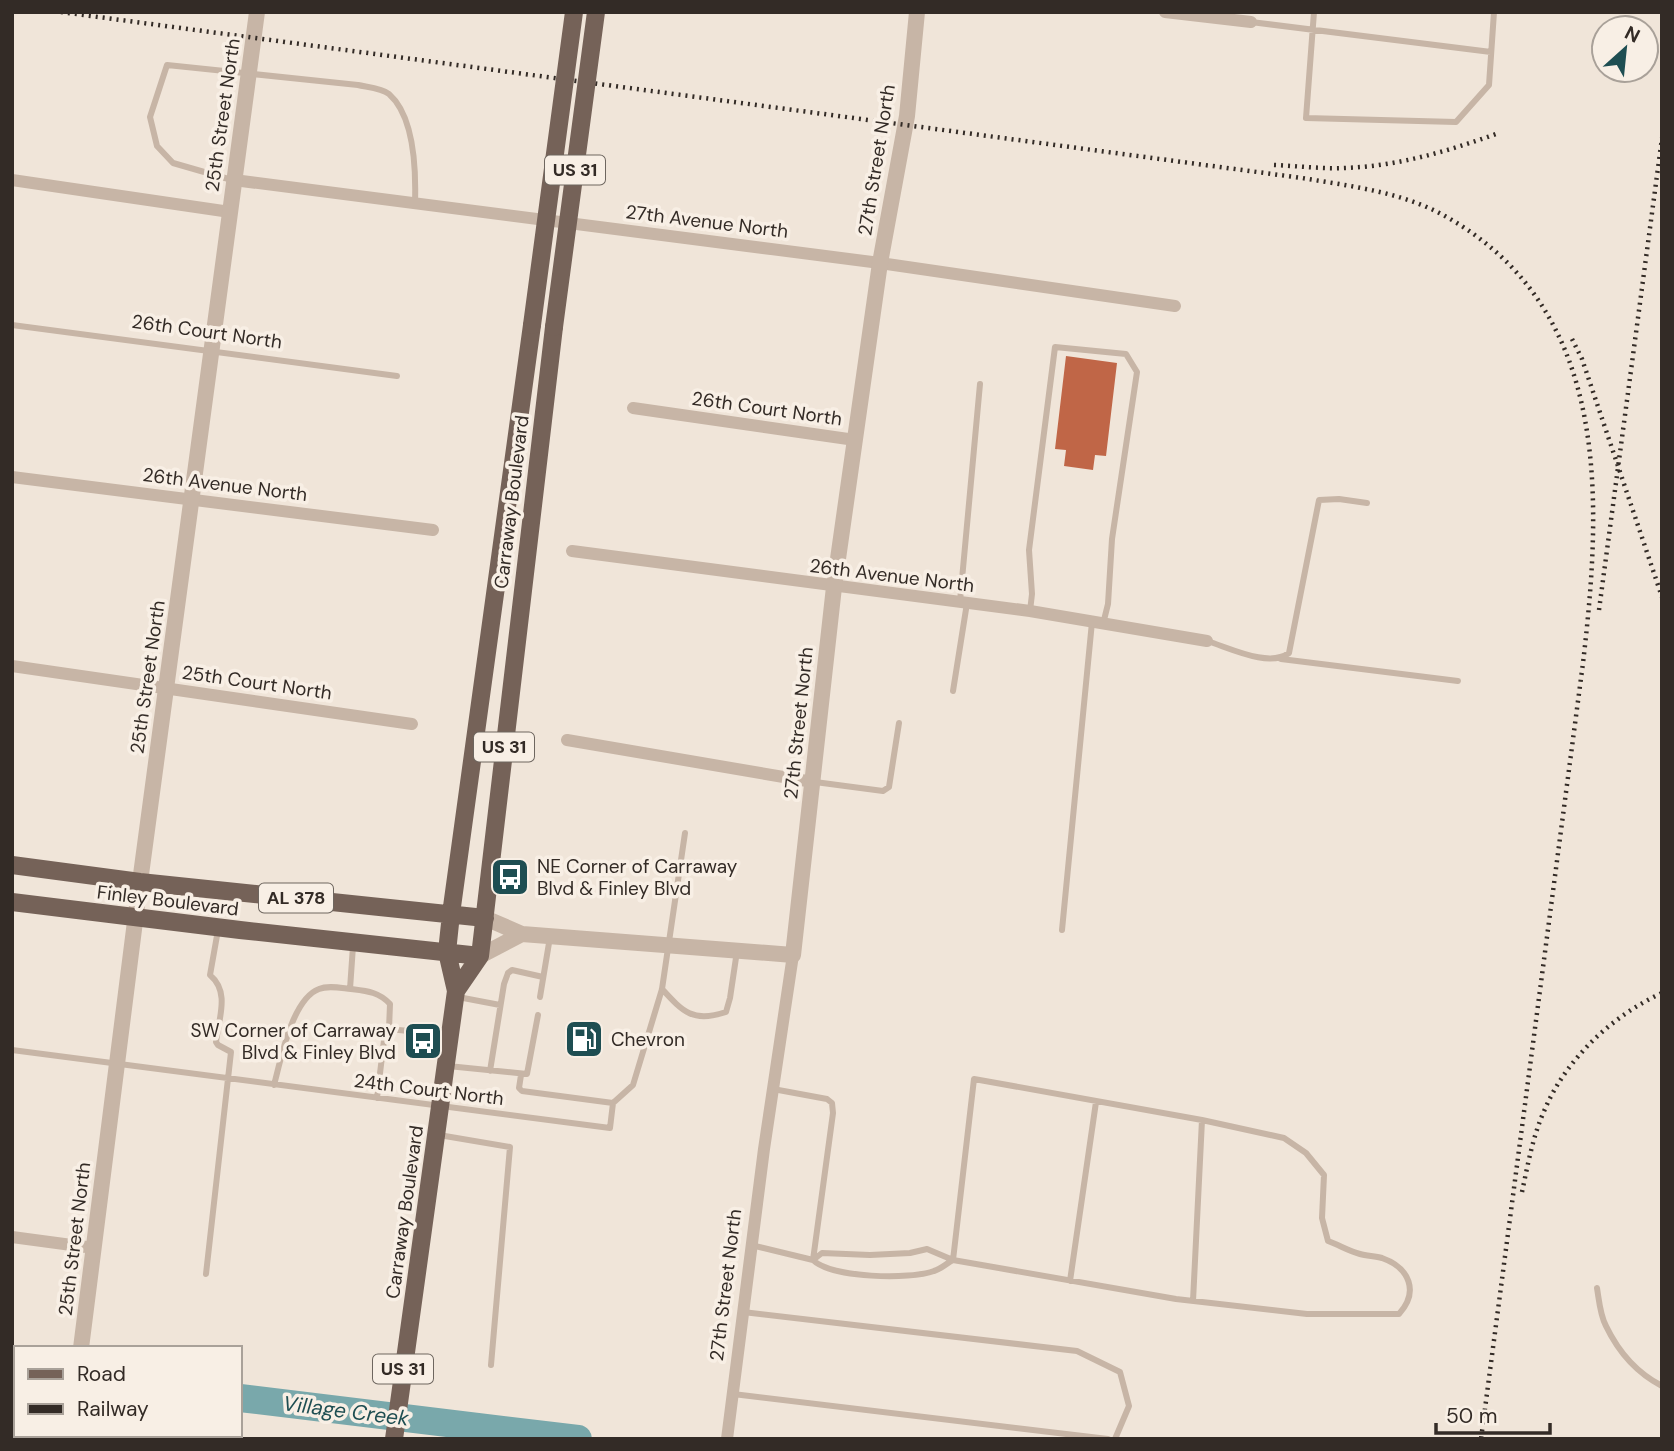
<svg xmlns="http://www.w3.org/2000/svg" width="1674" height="1451" font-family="'DM Sans',sans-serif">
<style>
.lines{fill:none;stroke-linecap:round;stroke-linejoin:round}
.river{stroke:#79a8ab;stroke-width:28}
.building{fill:#c06647}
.service{stroke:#c7b5a6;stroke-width:6}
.minor{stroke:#c7b5a6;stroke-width:12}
.tertiary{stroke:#c7b5a6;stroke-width:16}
.primary{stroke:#756258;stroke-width:18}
.rail{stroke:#332b26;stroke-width:4.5;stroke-dasharray:2 5;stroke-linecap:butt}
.primary-bridge{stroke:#756258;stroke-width:18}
.labels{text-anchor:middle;stroke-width:7;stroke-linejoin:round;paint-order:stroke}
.shield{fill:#f8efe5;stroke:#6e665f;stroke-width:2}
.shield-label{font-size:18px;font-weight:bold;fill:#332b26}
.street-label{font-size:19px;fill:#332b26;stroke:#f8efe5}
.poi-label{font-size:19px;fill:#332b26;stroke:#f8efe5;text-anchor:start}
.water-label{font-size:21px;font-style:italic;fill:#1e4e52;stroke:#f8efe5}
</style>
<rect width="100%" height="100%" fill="#f0e5d9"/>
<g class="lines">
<!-- river -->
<path class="river" d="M240 1398 578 1439
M32 1439 45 1435"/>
</g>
<!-- building -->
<path class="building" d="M1066 356 1117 363 1106 456 1095 455 1093 470 1064 466 1066 450 1055 449Z"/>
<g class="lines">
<!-- service -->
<path class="service" d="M1314 12 1306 118 1456 122 1489 85 1494 12
M1251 22 1491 52
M232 180 173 163 157 146 150 117 167 65 358 85C366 87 382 88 389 94 415 117 416 171 415 203
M12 325 397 376
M960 601 980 384
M1030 611 1032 594 1029 550 1055 347 1126 354 1137 372 1112 539 1108 604 1103 624
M1207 641C1230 648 1269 668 1289 653L1319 500 1339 499 1367 503
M1281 659 1458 681
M953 691 967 603
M815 782 883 791 889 787 899 723
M1062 930 1092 622
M350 989 353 946
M662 989C683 1012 693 1023 726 1012L730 998 737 951
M458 997 500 1005
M540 997 550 937
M12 1050 610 1128 613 1103
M448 1066 527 1074 538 1015
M490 1071 504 984 508 973 512 970 543 977
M521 1075 519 1088 522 1091 613 1103 633 1085 662 989 685 833
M274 1085C281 1059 292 999 319 989 328 985 341 988 351 989 367 991 379 992 390 1004L389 1029
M773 1089 827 1099 832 1103 833 1113 813 1260
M377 1098 385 1032 389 1029 448 1035
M439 1135 510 1147 491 1365
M751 1245 813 1260C831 1278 910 1280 934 1271 941 1269 947 1263 953 1260
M813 1260 822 1253 870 1255 910 1253 927 1249 953 1260 1176 1299 1307 1314H1399C1419 1292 1410 1268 1382 1258 1375 1256 1367 1256 1360 1254 1349 1251 1339 1245 1328 1241L1322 1218 1324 1175 1306 1153 1284 1138 1202 1120 974 1079 953 1260
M206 1274 231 1052 218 1045 216 1042C219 1017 230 992 210 975L218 930
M1070 1281 1096 1102
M1597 1288C1599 1300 1600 1315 1606 1326 1618 1351 1637 1373 1662 1386
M1193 1301 1202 1120
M743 1312 1077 1351 1120 1372 1129 1406 1115 1439
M733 1394 1108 1439"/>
<!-- minor -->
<path class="minor" d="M1165 12 1251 22
M12 180 230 212
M234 180 880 263 1175 306
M633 408 855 440
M12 477 433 530
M572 551 1030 611 1207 641
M12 666 412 724
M567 740 813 782
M12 1237 94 1248
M727 1439 764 1149 793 955"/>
<!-- tertiary -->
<path class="tertiary" d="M485 918 522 934 793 955 834 587 880 263 907 116 917 12
M480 956 522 934
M81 1348 140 882 257 12
M69 1439 70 1435"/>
<!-- primary -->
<path class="primary" d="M12 865 140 882 485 918
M12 902 240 930 480 956
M456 991 480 956 554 327
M394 1439 456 991 447 952 451 914 532 325"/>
<!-- rail -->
<path class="rail" d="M61 12 1302 178C1350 186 1402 192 1445 216 1612 309 1602 500 1583 663L1481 1439
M1274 165C1298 166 1322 169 1345 168 1399 166 1448 151 1499 133
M1572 339 1582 359 1662 597
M1599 610 1662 138
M1522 1192C1528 1164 1533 1135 1545 1109 1566 1059 1613 1015 1662 993"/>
<!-- primary-bridge -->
<path class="primary-bridge" d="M532 325 574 12
M554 327 596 12"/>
</g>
<!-- icons -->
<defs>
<symbol id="bus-square" viewBox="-11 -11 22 22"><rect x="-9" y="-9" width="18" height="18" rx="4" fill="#1e4e52" stroke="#f8efe5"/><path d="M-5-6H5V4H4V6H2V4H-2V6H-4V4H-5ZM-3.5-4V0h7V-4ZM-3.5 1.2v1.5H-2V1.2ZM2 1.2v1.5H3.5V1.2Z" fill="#fff"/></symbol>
<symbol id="fuel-square" viewBox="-11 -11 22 22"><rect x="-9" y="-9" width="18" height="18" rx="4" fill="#1e4e52" stroke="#f8efe5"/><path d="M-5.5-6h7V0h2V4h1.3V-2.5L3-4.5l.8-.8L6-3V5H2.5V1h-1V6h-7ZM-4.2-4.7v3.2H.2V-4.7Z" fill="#fff"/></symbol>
</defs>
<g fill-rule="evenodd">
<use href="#bus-square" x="488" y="855" width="44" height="44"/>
<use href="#fuel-square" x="562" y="1017" width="44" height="44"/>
<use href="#bus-square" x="401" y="1019" width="44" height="44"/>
</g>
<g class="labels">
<!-- shield labels -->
<g class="shield">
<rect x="545" y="155.5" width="60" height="29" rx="5"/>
<rect x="474" y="732.5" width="60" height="29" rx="5"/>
<rect x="259" y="883.5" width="74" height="29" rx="5"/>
<rect x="373" y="1354.5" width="60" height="29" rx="5"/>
</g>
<g class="shield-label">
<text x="575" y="176">US 31</text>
<text x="504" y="753">US 31</text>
<text x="296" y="904">AL 378</text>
<text x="403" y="1375">US 31</text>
</g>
<!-- street labels -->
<g class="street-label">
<text transform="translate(222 115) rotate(-82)" y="7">25th Street North</text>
<text transform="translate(876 160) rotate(-81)" y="7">27th Street North</text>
<text transform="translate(707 221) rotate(7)" y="7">27th Avenue North</text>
<text transform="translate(207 331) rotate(8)" y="7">26th Court North</text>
<text transform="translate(767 408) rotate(8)" y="7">26th Court North</text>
<text transform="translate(225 484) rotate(7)" y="7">26th Avenue North</text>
<text transform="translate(511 502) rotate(-83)" y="7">Carraway Boulevard</text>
<text transform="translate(892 575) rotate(7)" y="7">26th Avenue North</text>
<text transform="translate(147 677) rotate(-82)" y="7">25th Street North</text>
<text transform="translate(257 682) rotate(8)" y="7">25th Court North</text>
<text transform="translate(798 723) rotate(-84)" y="7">27th Street North</text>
<text transform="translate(168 900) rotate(7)" y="7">Finley Boulevard</text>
<text transform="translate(429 1089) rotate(7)" y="7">24th Court North</text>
<text transform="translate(404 1212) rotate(-82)" y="7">Carraway Boulevard</text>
<text transform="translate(74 1239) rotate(-83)" y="7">25th Street North</text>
<text transform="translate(725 1285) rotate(-83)" y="7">27th Street North</text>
</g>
<!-- poi labels -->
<g class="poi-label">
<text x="537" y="873">NE Corner of Carraway<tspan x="537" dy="22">Blvd &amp; Finley Blvd</tspan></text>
<text x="396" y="1037" text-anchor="end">SW Corner of Carraway<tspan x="396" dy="22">Blvd &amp; Finley Blvd</tspan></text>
<text x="611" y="1046">Chevron</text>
</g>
<!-- water labels -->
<g class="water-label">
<text transform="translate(346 1411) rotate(7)" y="7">Village Creek</text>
</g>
</g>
<!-- border -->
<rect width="1674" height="1451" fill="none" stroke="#332b26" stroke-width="28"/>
<!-- legend -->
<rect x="14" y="1346" width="228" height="91" fill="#f8efe5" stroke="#a9a199" stroke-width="2"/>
<rect x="28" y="1369" width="35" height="10" fill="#756258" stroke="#a9a199" stroke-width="2"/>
<text x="77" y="1381" font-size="21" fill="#332b26">Road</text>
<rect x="28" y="1404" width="35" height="10" fill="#332b26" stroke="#a9a199" stroke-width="2"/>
<text x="77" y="1416" font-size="21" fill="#332b26">Railway</text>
<!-- north arrow -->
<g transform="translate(1625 49) rotate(27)"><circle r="33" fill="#f8efe5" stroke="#a9a199" stroke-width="2"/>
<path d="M0-5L12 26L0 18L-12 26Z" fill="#1e4e52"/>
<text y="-10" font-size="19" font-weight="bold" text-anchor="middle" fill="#332b26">N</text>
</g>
<!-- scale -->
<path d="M1436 1423v10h114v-10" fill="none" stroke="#332b26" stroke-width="3.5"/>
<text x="1446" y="1423" font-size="21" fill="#332b26" stroke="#f8efe5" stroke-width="5" paint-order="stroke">50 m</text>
</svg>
